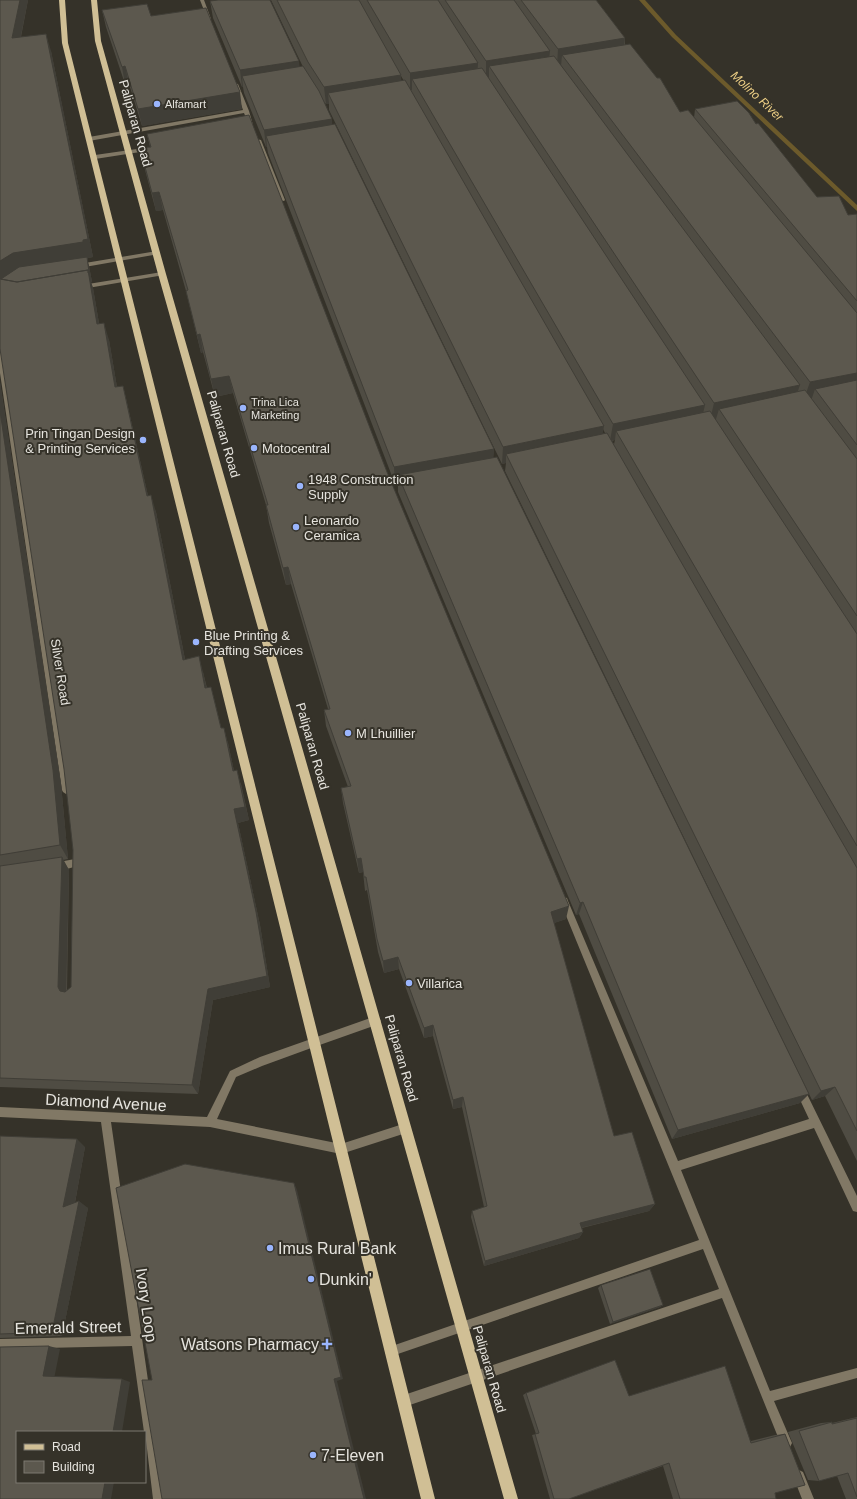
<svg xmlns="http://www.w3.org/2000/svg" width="857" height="1499" font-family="Arial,sans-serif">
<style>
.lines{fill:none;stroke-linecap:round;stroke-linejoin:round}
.stream{fill:#6c5a2b;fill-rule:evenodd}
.street{fill:#817865;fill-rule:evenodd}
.primary{fill:#d0bf95;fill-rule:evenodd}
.wall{fill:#4f4c43;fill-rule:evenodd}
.shaded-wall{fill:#403e37}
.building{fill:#5c584e;stroke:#403e37}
.poi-dot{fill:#9ab5fd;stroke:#353229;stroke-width:1.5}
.labels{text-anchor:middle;stroke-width:4;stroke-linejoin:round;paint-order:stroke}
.far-poi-label{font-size:11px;fill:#e6e4de;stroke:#353229;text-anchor:start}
.far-water-label{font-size:12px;font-style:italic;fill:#edcf85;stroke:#353229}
.street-label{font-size:13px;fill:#e6e4de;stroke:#353229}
.poi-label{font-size:13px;fill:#e6e4de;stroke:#353229;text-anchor:start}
.near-street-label{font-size:16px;fill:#e6e4de;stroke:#353229}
.near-poi-label{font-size:16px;fill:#e6e4de;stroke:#353229;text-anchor:start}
</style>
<rect width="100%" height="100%" fill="#353229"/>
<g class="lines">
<!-- stream -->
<path class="stream" d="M639 0H645L676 35 857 205V211L672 37Z"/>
<!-- street -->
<path class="street" d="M200 0H204L211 19 207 18Z
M234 83 238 84 249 111 253 125H249L244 113 89 141 86 139 89 137 243 110 234 84Z
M256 139 261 140 285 200 284 201 279 200 255 140Z
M151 147 154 149 153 150 95 159 92 157 95 155Z
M157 251 160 253 159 254 79 268 76 266 79 264Z
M162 272 165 274 164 275 82 289 79 287 82 285Z
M0 350 3 352 70 790 69 792 66 794 63 792 62 790 0 373Z
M75 859 78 860 79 863 78 866C71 868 60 871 53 869L52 866 53 863Z
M564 897 567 898 568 901 678 1161 809 1119 795 1089 797 1086 800 1084 803 1086 857 1196V1212L853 1211 814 1128 681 1170 770 1391 857 1368V1378L774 1401 792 1443 790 1447 786 1449 782 1447 722 1298 404 1407 400 1405 398 1401 400 1397 404 1395 719 1289 703 1249 392 1356 388 1355 387 1351 388 1347 392 1346 699 1240 560 901 561 898Z
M376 1016 379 1018 381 1021 379 1024 314 1047 262 1066 236 1077 217 1119 341 1144 406 1123 409 1125 411 1128 409 1131 406 1133 341 1154 210 1127 111 1122 165 1499H153L145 1432H144L132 1346 0 1349V1339L131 1336 101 1122 0 1117V1107L207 1117 230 1071 260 1057Z
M799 1470 803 1472 814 1499H802L793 1476 795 1472Z"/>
<!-- primary -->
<path class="primary" d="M59 0H65L68 43 435 1499H421L62 43Z
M91 0H97L101 41 166 274 518 1499H504L158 274 95 41Z"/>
</g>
<!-- wall -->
<path class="wall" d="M0 0H28L21 37 51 51 93 257 88 258V260H87L89 266 92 282H91L93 288 99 323 109 340 117 387 123 386 127 403 148 496 156 512 185 659 203 672 207 688 211 687 221 728 228 743 234 771 241 784 249 820 238 823 260 925 270 987 213 1000 198 1094 0 1087V382L61 784 68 859 63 860 69 870 67 991 71 987 73 850Z
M271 0H596L625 38V45L680 112 694 118 695 109 756 124 817 197 848 215 857 214V1161L825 1096 812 1100 505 471 506 463 502 464 329 110V104H326L324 102 332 125 494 449 493 457 800 1103 672 1139 579 914 576 915 398 492V484H395L268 153 267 147H266L244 93 243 87H242L213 18 210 1 300 67 304 69ZM401 76 404 81H401ZM603 429 605 433 602 434ZM615 440 614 444 612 441Z
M102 10 151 16 242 109 142 126 129 84H125L106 27Z
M147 134 387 472 566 919 554 923 614 1136 655 1204 649 1211 582 1228 583 1232 579 1238 484 1266 471 1217 472 1211 484 1207 462 1107 453 1109 433 1036 424 1038 399 969 384 973 378 952 367 890 365 891 363 872 359 873 343 803 341 788 348 787 326 726 324 710 328 709 291 584 286 585 269 523 266 505 233 393 215 397 203 352 201 353 186 291 163 210 156 211 144 166 140 148 150 147Z
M0 1136 85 1147 75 1203 88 1208 62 1336 0 1338Z
M601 1285 663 1305 660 1307 610 1324 598 1288Z
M526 1393 629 1396 751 1441 775 1435 785 1434 775 1493 776 1499H673L663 1466 569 1499H550L532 1435 536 1434 523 1395Z
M857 1417V1499H846L837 1476 819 1481 808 1480 788 1432 821 1423 832 1422V1423Z"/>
<!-- shaded-wall -->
<path class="shaded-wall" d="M20 0H28L17 55 12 38Z
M46 34 51 51 93 257 88 258V260H87L89 266 92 282H91L93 288 102 341 0 281V261L13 253Z
M625 38 623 55H562L561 66H557L558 49Z
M550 51 548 68 489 66V78H486V61Z
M299 61 301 78 242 76 243 87H242L240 70Z
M478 63 477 80 412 79V90H410V73Z
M125 66 129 84H125L122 67Z
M401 75 402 92 328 93 329 104H326L324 87Z
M240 92 242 109 142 126 138 109Z
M332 119 333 136H266L267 147H266L264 130Z
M159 192 163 210 156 211 152 193Z
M104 323 109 340 120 405 115 387Z
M200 334 203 352 201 353 197 335Z
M857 373V388L815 389 812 398 804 399 810 382Z
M229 376 233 393 215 397 211 379Z
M0 382 61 784 68 859 60 845 0 411Z
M800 385 794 402 719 409 716 419 710 420 714 403Z
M123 386 127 403 152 513 147 496Z
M705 405 701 422 616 431 615 440 610 441 613 424Z
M604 426 601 443 506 454V463L502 464 503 447Z
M494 449 493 466 398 475V484H395L394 467Z
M151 495 156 512 188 675 183 660Z
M288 567 291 584 286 585 283 568Z
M199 656 203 672 210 703 205 688Z
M211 687 215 702 225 743 221 728Z
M224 728 228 743 237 785 233 771Z
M237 770 249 820 238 823 260 925 270 987 213 1000 198 1094 192 1085 234 809Z
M62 857 69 870 66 998 60 991 58 987Z
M361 858 363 872 359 873 357 859Z
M583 902 579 914 576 915 580 903Z
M569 906 566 919 548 925 551 912Z
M398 957 399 969 384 973 383 961Z
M433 1025V1036L424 1038V1028Z
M835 1087 825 1096 812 1100 821 1091Z
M809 1094 800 1103 672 1139 678 1130Z
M463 1097 462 1107 453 1109V1100Z
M77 1139 85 1147 73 1213 63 1207Z
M294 1183 297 1190 343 1379 337 1381 366 1499H364L334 1379Z
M79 1201 88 1208 62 1336 52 1332Z
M655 1204 649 1211 576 1229 580 1223Z
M583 1232 579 1238 484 1266 485 1261Z
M663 1305 660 1307 610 1324 613 1322Z
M49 1346 60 1349 54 1379 43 1376Z
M122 1379 130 1382 122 1432H113Z
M105 1482H114L111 1499H102Z"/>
<!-- building -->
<path class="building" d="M0 0H20L12 38 46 34 88 239 83 240V242L13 253 0 261Z
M218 0H270L299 61 240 70 210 1Z
M277 0H359L401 75 324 87 308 62Z
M367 0H438L478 63 410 73Z
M445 0H514L550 51 486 61Z
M521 0H596L625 38 558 49Z
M147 4 151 16 206 8 240 92 138 109 125 66 122 67 102 10Z
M630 44 657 78H660L680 112 688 110 857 313V373L810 382 562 55Z
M554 56 800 385 714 403 489 66Z
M303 66 319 91 332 119 264 130 242 76Z
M482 68 705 405 613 424 412 79Z
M405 80 604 426 503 447 328 93Z
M737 101 749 113 756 124 758 123 817 197 839 196 848 215 857 214V301L695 109Z
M249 115 387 472 569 906 551 912 614 1136 632 1132 655 1204 580 1223 583 1232 485 1261 472 1211 487 1206 463 1097 453 1100 433 1025 424 1028 398 957 383 961 377 939 366 877H364L361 858 357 859 341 788 351 786 324 710 330 709 288 567 283 568 266 505H268L229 376 211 379 200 334 197 335 186 291 188 290 159 192 152 193 140 148 151 147 147 134Z
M335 124 494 449 394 467 266 136Z
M87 257 89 272 88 273V270L17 282 1 279 19 267Z
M88 270 97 324 104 323 115 387 123 386 147 496 151 495 183 660 199 656 205 688 211 687 221 728H224L233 771 237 770 245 807 234 809 256 912 267 976 208 989 192 1085 0 1078V866L62 857 58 987 60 991 65 992 71 987 73 850 64 769 0 349V279L17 282Z
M857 380V445L815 389Z
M805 390 857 459V616L719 409Z
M0 411 53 770 60 845 0 855Z
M710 411 857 634V846L616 431Z
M607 433 857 868V1131L835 1087 821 1091 506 454Z
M497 457 809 1094 678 1130 583 902 580 903 398 475Z
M0 1136 77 1139 63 1207 79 1201 52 1332 0 1334Z
M185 1164 294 1183 341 1377 334 1379 364 1499H162L142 1380H152L116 1188Z
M650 1269 663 1305 613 1322 601 1285Z
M49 1346 43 1376 122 1379 113 1432H17V1482H105L102 1499H0V1347Z
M615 1360 629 1396 725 1366 751 1443 785 1434 805 1485 775 1493 776 1499H680L669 1463 569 1499H554L535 1434 539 1433 526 1393Z
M857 1418V1497L848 1473 819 1481 799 1431 832 1422V1424Z"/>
<!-- markers -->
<g class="poi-dot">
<circle cx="157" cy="104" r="4"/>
<circle cx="243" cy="408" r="4"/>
<circle cx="143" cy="440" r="4"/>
<circle cx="254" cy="448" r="4"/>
<circle cx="300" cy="486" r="4"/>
<circle cx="296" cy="527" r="4"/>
<circle cx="196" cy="642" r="4"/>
<circle cx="348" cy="733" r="4"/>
<circle cx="409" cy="983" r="4"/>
<circle cx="270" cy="1248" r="4"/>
<circle cx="311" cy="1279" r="4"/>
<path d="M325 1338h4v4h4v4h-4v4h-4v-4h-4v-4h4z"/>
<circle cx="313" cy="1455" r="4"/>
</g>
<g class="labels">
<!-- far-poi labels -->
<g class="far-poi-label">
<text x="165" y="108">Alfamart</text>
<text x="251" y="406">Trina Lica<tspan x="251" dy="13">Marketing</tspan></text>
</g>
<!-- far-water labels -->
<g class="far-water-label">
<text transform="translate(757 96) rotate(43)" y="4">Molino River</text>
</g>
<!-- street labels -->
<g class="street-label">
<text transform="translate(136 123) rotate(74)" y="5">Paliparan Road</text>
<text transform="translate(224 434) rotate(74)" y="5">Paliparan Road</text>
<text transform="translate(61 672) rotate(81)" y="5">Silver Road</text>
<text transform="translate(313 746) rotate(74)" y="5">Paliparan Road</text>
<text transform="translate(402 1058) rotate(74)" y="5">Paliparan Road</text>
<text transform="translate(490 1369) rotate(74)" y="5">Paliparan Road</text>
</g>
<!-- poi labels -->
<g class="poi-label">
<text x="135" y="438" text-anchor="end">Prin Tingan Design<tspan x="135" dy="15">&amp; Printing Services</tspan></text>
<text x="262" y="453">Motocentral</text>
<text x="308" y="484">1948 Construction<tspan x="308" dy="15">Supply</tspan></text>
<text x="304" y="525">Leonardo<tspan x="304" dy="15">Ceramica</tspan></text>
<text x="204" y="640">Blue Printing &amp;<tspan x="204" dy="15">Drafting Services</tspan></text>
<text x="356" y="738">M Lhuillier</text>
<text x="417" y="988">Villarica</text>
</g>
<!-- near-street labels -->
<g class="near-street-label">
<text transform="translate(106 1102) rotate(3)" y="6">Diamond Avenue</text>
<text transform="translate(147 1305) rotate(82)" y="6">Ivory Loop</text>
<text transform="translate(68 1327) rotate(-1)" y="6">Emerald Street</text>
</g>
<!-- near-poi labels -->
<g class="near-poi-label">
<text x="278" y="1254">Imus Rural Bank</text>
<text x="319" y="1285">Dunkin'</text>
<text x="319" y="1350" text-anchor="end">Watsons Pharmacy</text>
<text x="321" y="1461">7-Eleven</text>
</g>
</g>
<!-- legend -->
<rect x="16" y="1431" width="130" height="52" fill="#353229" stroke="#7c7971"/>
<rect x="24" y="1444" width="20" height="6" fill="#d0bf95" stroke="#7c7971"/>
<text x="52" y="1451" font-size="12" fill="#e6e4de">Road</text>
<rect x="24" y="1461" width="20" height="12" fill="#5c584e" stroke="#7c7971"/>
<text x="52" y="1471" font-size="12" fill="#e6e4de">Building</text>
</svg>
